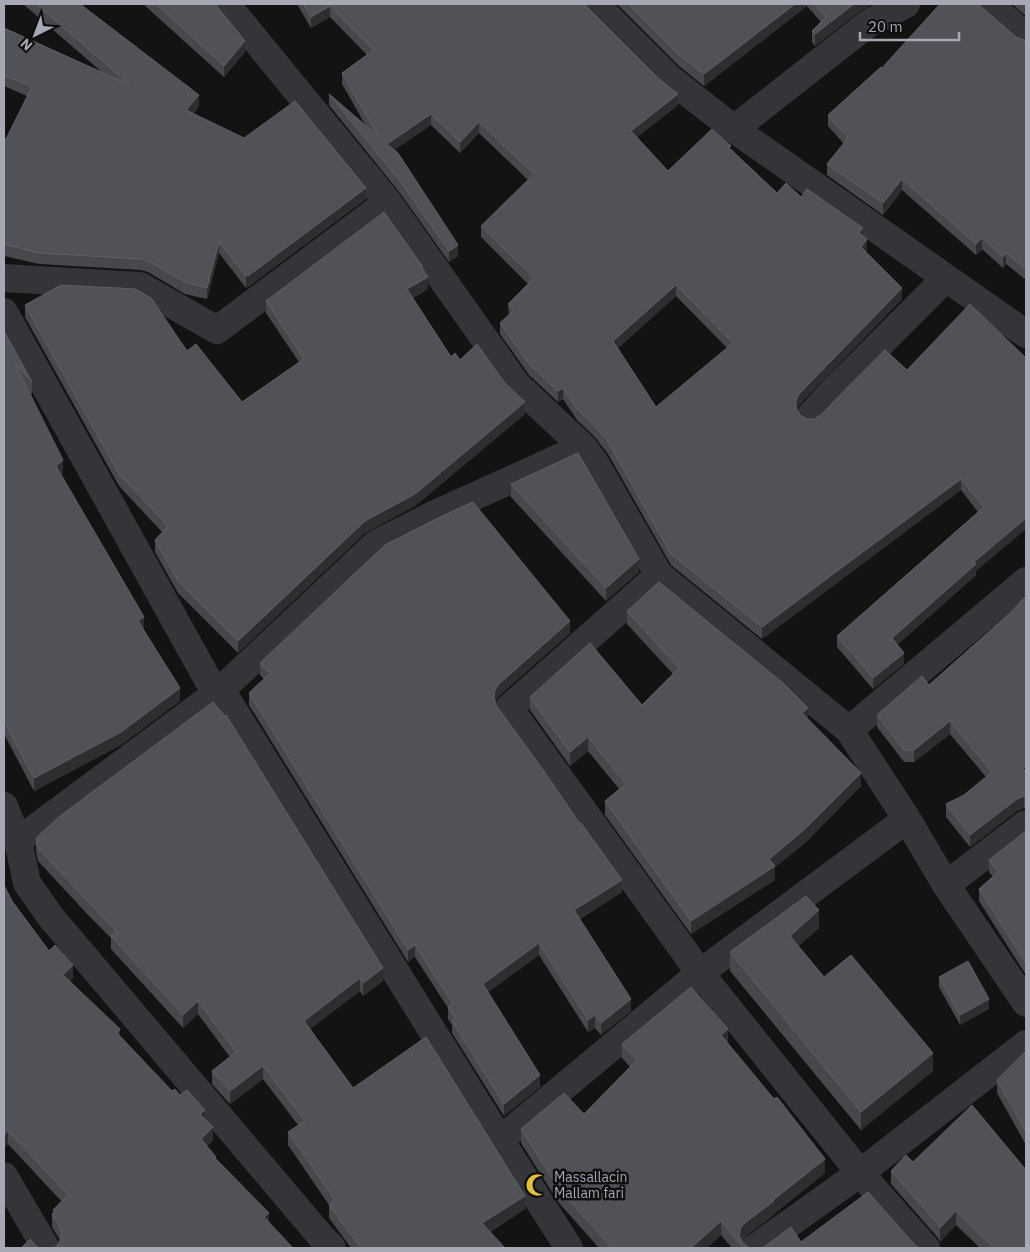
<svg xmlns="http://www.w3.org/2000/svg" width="1030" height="1252" font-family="'IBM Plex Sans',sans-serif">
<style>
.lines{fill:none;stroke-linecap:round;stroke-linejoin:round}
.minor{stroke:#343439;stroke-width:28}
.wall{fill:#47474c;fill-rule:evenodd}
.shaded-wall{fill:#2e2e31}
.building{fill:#515257;stroke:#5f5f66;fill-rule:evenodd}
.labels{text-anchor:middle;stroke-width:5;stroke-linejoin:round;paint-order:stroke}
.poi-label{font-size:14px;fill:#a6a8b4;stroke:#0e0e0f;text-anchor:start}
</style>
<rect width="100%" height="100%" fill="#131314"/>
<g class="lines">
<!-- minor -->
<path class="minor" d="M226 4 388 202 517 385 583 447 595 463 659 575 849 730 907 819 946 885 1026 1003
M595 4 669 78 734 129 1026 334
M989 4 1026 36
M734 129 869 23 906 4
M4 278 140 286 217 330 388 202
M4 312 208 680 221 690 500 1140 569 1248
M811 415 834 390 946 278
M659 575 509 708 700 973 860 1173 926 1248
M849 730 1026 581
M4 806 18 841 27 883 50 916 323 1239 332 1248
M18 841 221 690 376 544 433 515 583 447
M946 885 1026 824
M500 1140 700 973 907 819
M4 1176 46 1248
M755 1248 860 1173 1026 1044"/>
</g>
<!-- wall -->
<path class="wall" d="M23 4H80L199 106 193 114 366 199 248 287V286L246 288 219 253 207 299 185 294 148 272 141 270 39 264 4 256V138L6 139 27 96 4 86V28L103 73Z
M143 4H215L245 52 224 77Z
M297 4H584L678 105 637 137 668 171 731 149 777 193 801 197 863 236 867 250 866 252 902 299 800 404 797 409 800 415 807 419H815L907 370 1026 358 976 571V575L897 645 904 664 873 689 837 647V636L978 512 961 490 762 639 671 565 608 454 594 436 577 420 563 399 558 402 529 375 500 334V323L509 316 508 304 528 284 481 237V226L528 180 479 133 460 153 431 125 394 150 458 256 449 262 400 193 329 105V94L366 126 342 84V73L367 55 330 17 311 28ZM676 296 727 348 656 407 617 349Z
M617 4H873L860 11 815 46 812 42V31L821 22 807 6 704 86 679 66Z
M1012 4H1026V16Z
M1016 37 1026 42V280L1006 264 1003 268 982 249 976 255 902 190 883 215 827 175V164L844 144 828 126V115L882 68Z
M423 270 428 289 413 298 451 357 460 360 525 414 415 506 365 533 238 653 178 593 155 552V540L162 532 119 486 25 317V305L187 351 242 402 299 362 266 313V301Z
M4 331 32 382V395L29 392 63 473 61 475 144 630 180 701 121 745 34 791 4 734Z
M511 484 639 572 606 601 511 497Z
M1026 596V809L1024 808 1017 811 970 847 946 817V804L964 795 986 777 950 734 914 762H904L877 727V715L929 685 1011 612Z
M627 611 808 719 861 786 805 843 775 867V880L691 934 605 815V801L619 789 588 751 570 766 530 710V697L642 705 673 674 627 624Z
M570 633 499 696 495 702 496 705 622 892 580 919 631 1011 601 1035 595 1028 588 1032 539 955 488 992 540 1087 504 1116 452 1033V1025L448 1019V1008L415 957 408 962 249 705V693L264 679 260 675V663Z
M1026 831V975L979 901V889L993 877 989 872V860Z
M36 838 383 981 363 996 360 991 310 1029 353 1088 525 1209 490 1232 505 1248H351L329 1218V1205L288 1145V1132L298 1125 263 1079 230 1104 212 1084V1071L230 1057 198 1014 183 1028 111 949V938L90 917 38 861 36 851Z
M4 885 12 901 49 951 73 978 70 981 120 1037 172 1091 205 1119 213 1140 207 1146 216 1159 269 1223 59 1243 60 1240 52 1227V1214L53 1213V1210L62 1202 8 1144 4 1148Z
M819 928 798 946 824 977 933 1071 861 1130 730 971V952Z
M939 977 989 1009 960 1025 939 987Z
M727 1043 825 1173 774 1214V1215L746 1236 742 1241 743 1243 749 1248H732L721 1235 707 1248H599L559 1203 521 1143V1129L584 1114 630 1067 622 1058V1044Z
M1026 1053V1145L997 1093V1080Z
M913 1162 1026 1248H980L956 1225 940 1242 938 1238 891 1184V1171Z"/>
<!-- shaded-wall -->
<path class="shaded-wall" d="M795 4H807V6L704 86V74Z
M854 4H873L860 11 815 46V34Z
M330 6V17L311 28V17Z
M245 41V52L224 77V66Z
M678 94V105L631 142V131Z
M199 95V106L186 121V110Z
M431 114V125L387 155V144Z
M479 122V133L460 153V142Z
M902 179V190L883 215V203Z
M366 188V199L248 287V276Z
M863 228V239L859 233Z
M982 238V249L976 255V244Z
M867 239V250L861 259V247Z
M219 242V253L207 299V288Z
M458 245V256L449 262V251Z
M1006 253V264L1003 268V257Z
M248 275V286L246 288V276Z
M428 277V289L407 302V289Z
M676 285V296L613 353V341Z
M902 288V299L800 404 796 411V400L800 393Z
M563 388V399L558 402V391Z
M525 402V414L415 506 365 533 238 653V641L365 521Z
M63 460V473L56 479V466Z
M961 479V490L762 639V627Z
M1026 518V529L976 571V575L892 649V638L974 562Z
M639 559V572L606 601V588Z
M144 617V630L138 634V621Z
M570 621V633L499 696 495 702 494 698 495 690 499 684Z
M904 653V664L873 689V678Z
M180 688V701L121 745 34 791V778Z
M808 708V722L802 713Z
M950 721V734L914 762V750Z
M588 737V751L570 766V752Z
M1026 766V778L1023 768Z
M861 773V786L805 843 775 867V880L691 934V921L769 859Z
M1024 796V808L1017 811 970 847V835L1017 799Z
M622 880V892L574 922V910Z
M819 910V928L790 954V936Z
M539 943V955L483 996V984Z
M415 945V957L408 962V950Z
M73 965V978L63 988V975Z
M383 968V981L363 996V983Z
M360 978V991L304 1034V1021Z
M631 999V1011L601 1035V1023Z
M989 999V1009L960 1025V1015Z
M198 1001V1014L183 1028V1015Z
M595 1015V1028L588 1032V1020Z
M120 1029V1042L117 1033Z
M728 1029V1043L721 1049V1035Z
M933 1053V1071L861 1130V1112Z
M263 1066V1079L230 1104V1091Z
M540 1075V1087L504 1116V1104Z
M205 1110V1123L200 1114Z
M213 1127V1140L201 1152V1139Z
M8 1131V1144L4 1148V1135Z
M825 1159V1173L774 1214V1215L746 1236 741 1241 739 1235 741 1227 746 1222Z
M525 1196V1209L482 1236V1223Z
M956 1211V1225L940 1242V1228Z
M269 1213V1226L264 1217Z
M721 1221V1235L707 1248H691Z"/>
<!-- building -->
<path class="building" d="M36 4H80L199 95 186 110 244 138 295 101 366 188 248 276V275L246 276 219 242 207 288 185 282 148 261 141 259 39 253 4 244V138L6 139 32 87 4 75V28L130 85Z
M156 4H215L245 41 224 66Z
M303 4H584L658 78 678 94 631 131 668 171 712 129 731 146 729 148 777 193 786 183 801 197 807 189 863 228 859 233 867 239 861 247 902 288 800 393 796 400V408L800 415 807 419H815L822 414 845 390 885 350 907 370 970 304 1026 358V518L974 562 976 564 892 638 904 653 873 678 837 636 984 507 961 479 762 627 671 554 608 442 594 425 577 409 563 388 558 391 529 364 500 323 514 310 508 304 534 278 481 226 534 174 479 122 460 142 431 114 387 144 398 153 458 245 449 251 400 181 329 94 378 136 342 73 374 50 330 6 311 17ZM676 285 733 343 656 407 613 341Z
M628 4H795L704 74 679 55Z
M814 4H854L815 34 812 31 826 17Z
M940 4H978L1016 37 1024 40 1026 42V269L1006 253 1003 257 982 238 976 244 902 179 883 203 827 164 848 138 828 115 881 67 882 68Z
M384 212 423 267 422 268 428 277 407 289 451 357 455 353 460 360 477 344 504 382 525 402 415 494 365 521 238 641 178 581 155 540 168 526 119 474 25 305 61 285 135 289 151 298 187 351 196 344 242 402 304 359 266 301Z
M4 331 32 382 15 364 63 460 56 466 144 617 138 621 180 688 121 732 34 778 4 721Z
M578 453 639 559 606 588 511 484Z
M473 502 570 621 499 684 495 690 494 698 496 705 546 774 580 824 581 823 622 880 574 910 631 999 601 1023 595 1015 588 1020 539 943 483 984 540 1075 504 1104 452 1021 455 1018 448 1007 453 1004 415 945 408 950 249 693 270 673 260 663 385 545 440 517Z
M659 582 783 683 808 708 802 713 861 773 805 829 769 859 775 866 691 921 605 801 626 784 588 737 570 752 530 697 590 643 642 705 679 668 627 611Z
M1026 596V766L1023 768 1026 773V796H1024L1017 799 970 835 946 804 964 795 992 772 950 721 914 750H904L877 715 922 676 929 685 1011 612Z
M213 702 225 716 226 715 383 968 363 983 360 978 304 1021 353 1088 426 1037 525 1196 482 1223 505 1248H361L329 1205 335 1200 288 1132 305 1121 263 1066 230 1091 212 1071 236 1052 198 1001 183 1015 111 936 116 931 90 904 38 848 36 838 60 816Z
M1026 831V963L979 889 998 872 989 860Z
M4 885 12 901 49 951 55 945 73 965 63 975 120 1029 117 1033 172 1091 175 1089 180 1095 187 1090 205 1110 200 1114 213 1127 201 1139 216 1157 215 1158 269 1213 264 1217 293 1248H54L59 1243 62 1234 60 1227 52 1214 55 1212 53 1210 68 1195 8 1131 4 1135Z
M806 896 819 910 790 936 824 977 851 955 933 1053 861 1112 730 952Z
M968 961 989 999 960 1015 939 977Z
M691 987 728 1029 721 1035 774 1099 777 1097 825 1159 773 1200 774 1201 746 1222 741 1227 739 1235 743 1243 749 1248H743L721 1221 691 1248H612L559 1189 521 1129 564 1093 584 1114 637 1060 622 1044Z
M1025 1052 1026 1053V1132L997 1080Z
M972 1105 1026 1170V1248H994L956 1211 940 1228 938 1224 891 1171 906 1155 913 1162Z
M868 1192 914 1244 919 1248H760L764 1247 791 1227 801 1242Z
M30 1239 38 1248H21Z"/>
<!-- icons -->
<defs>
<symbol id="mosque-bare" viewBox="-9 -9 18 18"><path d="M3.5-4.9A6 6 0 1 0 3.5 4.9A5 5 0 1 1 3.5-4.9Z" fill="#e2c13e" stroke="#0e0e0f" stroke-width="2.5" paint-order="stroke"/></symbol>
</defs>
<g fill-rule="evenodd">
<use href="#mosque-bare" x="521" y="1169" width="32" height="32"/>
</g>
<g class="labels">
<!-- poi labels -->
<g class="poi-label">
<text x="554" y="1182">Massallacin<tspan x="554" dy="16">Mallam fari</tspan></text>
</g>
</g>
<!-- border -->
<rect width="1030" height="1252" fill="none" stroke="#a6a8b4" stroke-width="10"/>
<!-- north arrow -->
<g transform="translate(35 35) rotate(222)" stroke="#0e0e0f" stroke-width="4" paint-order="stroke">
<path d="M0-4L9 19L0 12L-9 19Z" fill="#a6a8b4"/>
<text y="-8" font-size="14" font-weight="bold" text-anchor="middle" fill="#a6a8b4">N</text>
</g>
<!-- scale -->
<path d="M860 32v8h99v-8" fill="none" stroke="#a6a8b4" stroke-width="2.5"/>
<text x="868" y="32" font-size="15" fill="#a6a8b4" stroke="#0e0e0f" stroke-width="4" paint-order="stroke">20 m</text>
</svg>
